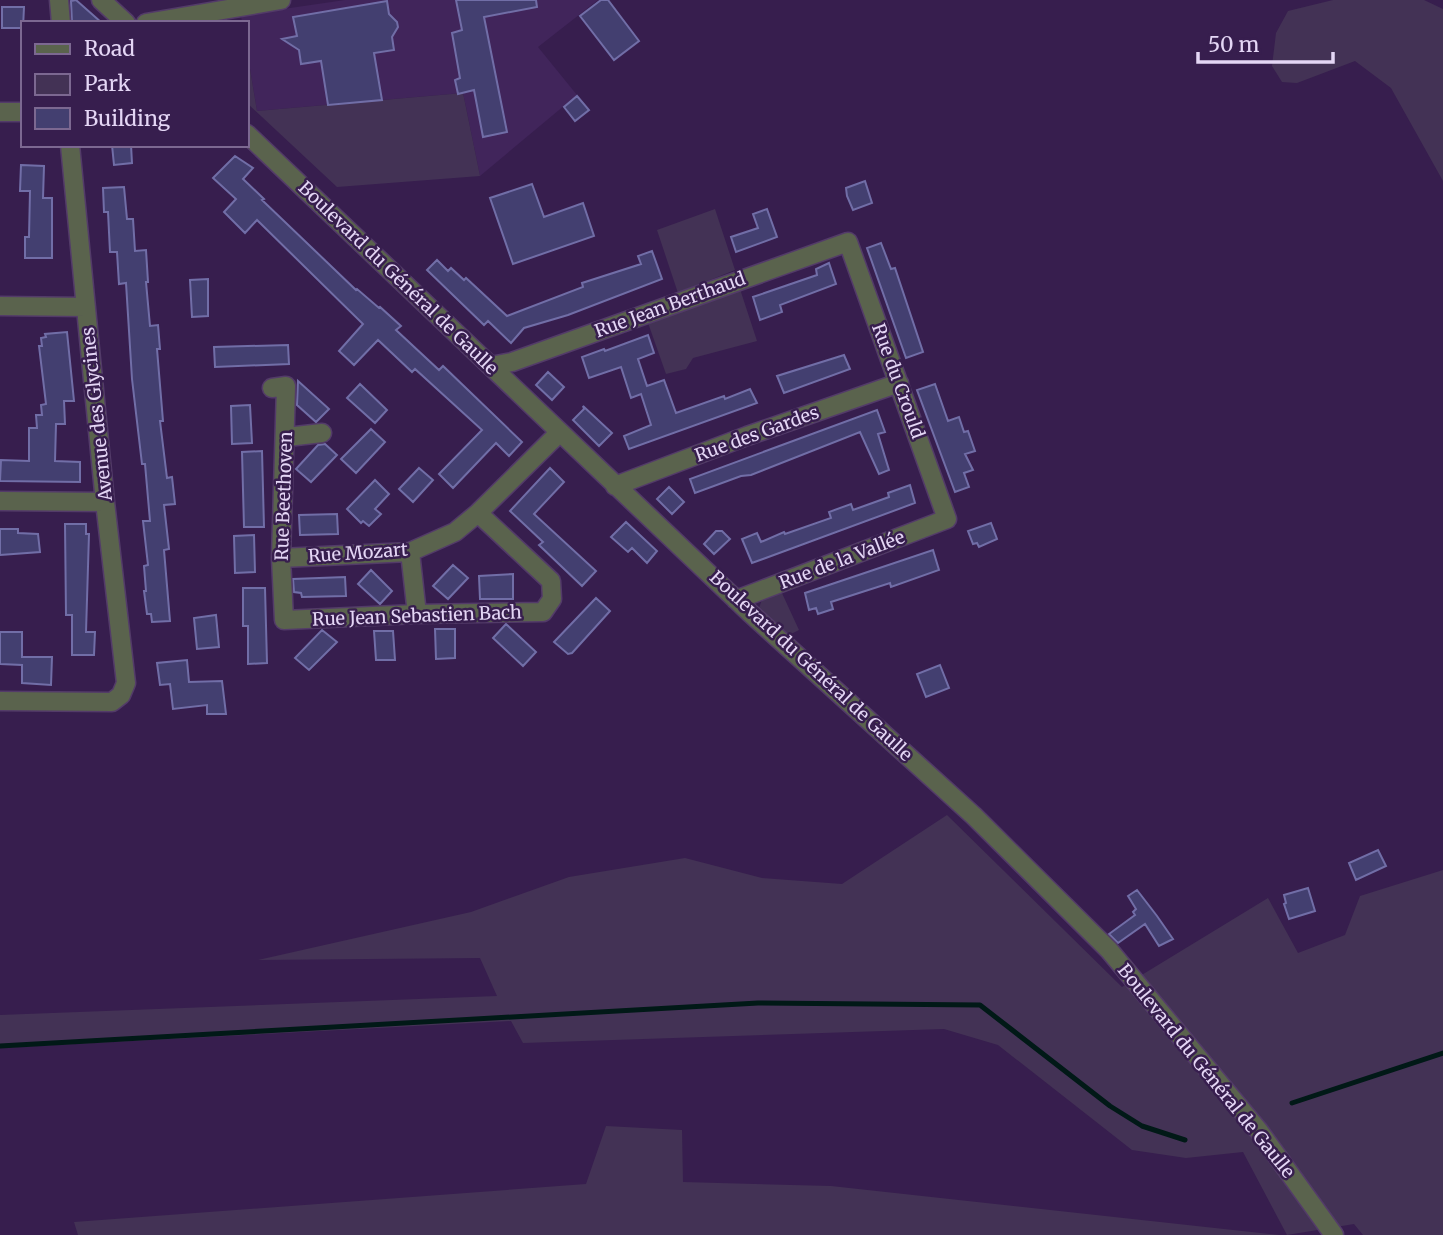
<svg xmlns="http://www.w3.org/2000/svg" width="1443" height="1235" font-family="Merriweather,serif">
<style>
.built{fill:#41255b}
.green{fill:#433255}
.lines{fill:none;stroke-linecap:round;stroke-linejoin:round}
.stream{stroke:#011917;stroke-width:5}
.building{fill:#433f70;stroke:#716ea7;stroke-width:2}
.minor-casing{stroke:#533b69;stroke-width:21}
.minor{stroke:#5a634d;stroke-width:18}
.labels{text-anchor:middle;stroke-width:5;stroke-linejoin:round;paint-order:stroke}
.street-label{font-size:18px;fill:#e4d6f5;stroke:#371e4e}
</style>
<rect width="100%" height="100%" fill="#371e4e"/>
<!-- built -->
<path class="built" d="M345 0H598L538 47 577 95 480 176 463 93 257 111 247 51V23H242L241 15Z"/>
<!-- green -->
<path class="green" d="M1333 0H1424L1443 9V181L1391 88 1355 61 1297 83 1282 82 1272 66 1276 33 1288 11Z
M247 51 257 111 463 93 480 176 337 187 247 103Z
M715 209 735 270 678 293 657 230Z
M739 286 757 341 693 358 686 369 666 374 647 320Z
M781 591 799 630 789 635 759 608 763 597Z
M947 815 1122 987 1268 898 1298 953 1345 935 1360 896 1443 870V1235H1363L1354 1224 1287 1235 1243 1152 1186 1158 1132 1150 998 1045 944 1029 523 1043 511 1021 0 1048V1015L497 996 480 958 258 960 471 912 569 877 685 858 762 878 842 884Z
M606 1126 682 1130 683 1182 831 1186 1280 1235H78L74 1222 586 1184Z"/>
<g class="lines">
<!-- stream -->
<path class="stream" d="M0 1046 758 1003 980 1005 1110 1106 1142 1126 1185 1140
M1292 1103 1443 1053"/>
</g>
<!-- building -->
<path class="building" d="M76 0 102 23H72L71 1Z
M456 0H536L537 7 484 17 507 132 483 137 474 90 458 94 455 80 460 78 452 33 462 30Z
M601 0H608L639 41 614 60 580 16Z
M387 1 389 14 397 22 398 27 392 37 394 50 374 53 382 100 328 105 321 61 301 64 299 50 282 39 297 36 293 17Z
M2 7H24L23 28H2Z
M577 96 589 110 575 121 564 107Z
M112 145H131L132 163 114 165Z
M235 156 253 168 243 179 264 199 262 200 356 290 357 289 379 308 380 307 401 326 396 330 439 370 443 366 522 442 509 456 496 443 453 488 439 474 482 430 415 369 412 372 378 340 354 365 339 351 363 324 257 220 245 233 224 212 236 199 213 178Z
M21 165 44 166 43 198H52V258H25V237H29L30 191H20Z
M865 181 872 203 853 210 847 196 846 188Z
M532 184 544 217 583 203 594 236 513 264 490 198Z
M124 187 127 219H133L135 251 146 250 148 282H146L150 326 158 325 160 349H157L163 421H160L167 478 172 477 175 504 164 505 169 549 164 550 170 621 152 622 151 614H147L144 591H146L144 566 148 565 143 521H150L145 464H142L132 379 126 283 119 284 117 252H110L108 212H104L103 188Z
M767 209 777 237 736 252 731 237 758 228 753 214Z
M881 243 891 269 895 268 923 352 906 358 867 248Z
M652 251 662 279 568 315 524 328 511 343 488 321 484 325 427 270 437 260 448 271 451 268 464 280 466 278 507 316 583 287 582 283 641 264 638 256Z
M829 263 836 284 780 305 782 312 760 320 753 297 817 275 816 269Z
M208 279V316L192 317 190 280Z
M67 332 74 401H64L65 424H56L55 461 80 462V482L0 481 1 460 29 461V428H37L36 415H42L41 405 46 404 39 346H42L41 338 46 337 45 334Z
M648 335 654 353 638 359 647 386 664 380 676 413 724 396 725 399 750 389 757 403 629 449 624 436 651 425 641 394 631 398 621 367 589 378 582 357 604 349 605 351Z
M288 345 289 364 215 367 214 347Z
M844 355 850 369 784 393 777 376Z
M548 372 564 387 552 400 536 385Z
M298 381 329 409 316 422 297 405Z
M360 384 387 410 375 423 347 398Z
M935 384 948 421 959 417 964 432 968 431 975 451 965 454 973 470 964 473 969 487 955 492 917 390Z
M250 405 252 443 232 444 231 406Z
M583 406 612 433 599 446 573 420 584 409Z
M877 410 885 432 878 434 889 470 879 474 860 432 751 475 741 476 695 493 690 479Z
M371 429 385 442 356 473 341 459Z
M325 444 337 455 311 482 296 469 318 445Z
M262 451 264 527H244L242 452Z
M419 468 433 480 413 502 399 489Z
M550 468 564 482 534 514 596 571 582 586 539 545 543 542 510 511Z
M375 480 389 494 375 509 381 514 369 526 363 521 361 523 347 509Z
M910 485 915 503 752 563 742 539 757 533 761 542 784 532 785 534 831 518 829 512 851 504 853 510 889 497 888 493Z
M669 487 684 502 672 514 657 499Z
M337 514 338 534 300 535 299 515Z
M626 522 657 551 647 563 632 548 628 552 611 537Z
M991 523 997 539 979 547 977 543 973 544 968 531Z
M65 524H86V534H89L86 632H95L94 655H72V615H66Z
M0 529H18V533L38 534 40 552 0 555Z
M716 531H722L730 539 714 554 704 544Z
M254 535 255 572 235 573 234 536Z
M933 550 939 570 891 587 890 583 831 602 833 609 818 614 816 608 809 610 805 593Z
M453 565 468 578 448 599 433 586Z
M371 570 392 591 380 604 358 584Z
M513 574V599H480L479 576Z
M345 577 346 596 302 597 301 593 294 592 293 579Z
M243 588H265L267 663 248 664V626H243Z
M596 598 610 611 572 653 568 654 554 642Z
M216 615 219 647 197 649 194 618Z
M506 624 536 652 523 666 493 638Z
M435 629H455V658L436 659Z
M322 630 337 642 309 670 295 658Z
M374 631H393L395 660H376Z
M0 632H22V657H52L51 685 22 683V665L0 664Z
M187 660 189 682 222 681 226 714H207V705L173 709 170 684 160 685 157 663Z
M940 665 949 688 926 697 917 674Z
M1378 850 1386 866 1356 880 1349 863Z
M1308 888 1315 911 1289 919 1284 904 1286 903 1284 895Z
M1137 890 1157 916 1173 939 1159 946 1145 924 1118 943 1109 934 1135 915 1133 912 1136 909 1128 896Z"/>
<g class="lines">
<defs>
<path id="minor" d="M59 0 61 23
M101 0 126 23
M146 23 281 0
M0 112H23
M247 134 749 612 974 816 1109 950 1259 1131 1334 1235
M0 306 86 307
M491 366 512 362 848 242 947 519 736 600
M272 388 286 386 281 558 284 620 417 614 543 612 552 599 551 581 478 513
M287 437 322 433
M615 486 747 436 899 383
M0 501 105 502
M410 552 417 614
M281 558 410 552 455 532 478 513 559 433
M0 701 112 702 121 695 126 683 105 502 70 145"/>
</defs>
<!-- minor casing -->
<use href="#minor" class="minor-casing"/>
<!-- minor -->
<use href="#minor" class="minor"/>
</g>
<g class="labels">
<!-- street labels -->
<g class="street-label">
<text transform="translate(398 278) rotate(44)" y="6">Boulevard du Général de Gaulle</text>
<text transform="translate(670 305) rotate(-20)" y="6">Rue Jean Berthaud</text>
<text transform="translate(898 381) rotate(70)" y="6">Rue du Crould</text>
<text transform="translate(97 414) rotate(-96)" y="6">Avenue des Glycines</text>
<text transform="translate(757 434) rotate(-20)" y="6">Rue des Gardes</text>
<text transform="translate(284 496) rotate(-88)" y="6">Rue Beethoven</text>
<text transform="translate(358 553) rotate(-4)" y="6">Rue Mozart</text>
<text transform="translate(842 560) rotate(-21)" y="6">Rue de la Vallée</text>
<text transform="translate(417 616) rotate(-2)" y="6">Rue Jean Sebastien Bach</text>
<text transform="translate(811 666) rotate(43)" y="6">Boulevard du Général de Gaulle</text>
<text transform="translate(1206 1071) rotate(51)" y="6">Boulevard du Général de Gaulle</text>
</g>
</g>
<!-- legend -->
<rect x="21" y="21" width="228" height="126" fill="#371e4e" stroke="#7c6891" stroke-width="2"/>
<rect x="35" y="44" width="35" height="10" fill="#5a634d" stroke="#7c6891" stroke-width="2"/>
<text x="84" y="56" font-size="21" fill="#e4d6f5">Road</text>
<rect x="35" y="74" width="35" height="21" fill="#433255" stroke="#7c6891" stroke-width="2"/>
<text x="84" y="91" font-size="21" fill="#e4d6f5">Park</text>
<rect x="35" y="108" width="35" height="21" fill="#433f70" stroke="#7c6891" stroke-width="2"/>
<text x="84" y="126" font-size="21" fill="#e4d6f5">Building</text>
<!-- scale -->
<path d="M1198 52v10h135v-10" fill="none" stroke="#e4d6f5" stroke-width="3.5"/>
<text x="1208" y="52" font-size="21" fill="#e4d6f5" stroke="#371e4e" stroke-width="5" paint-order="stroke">50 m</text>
</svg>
